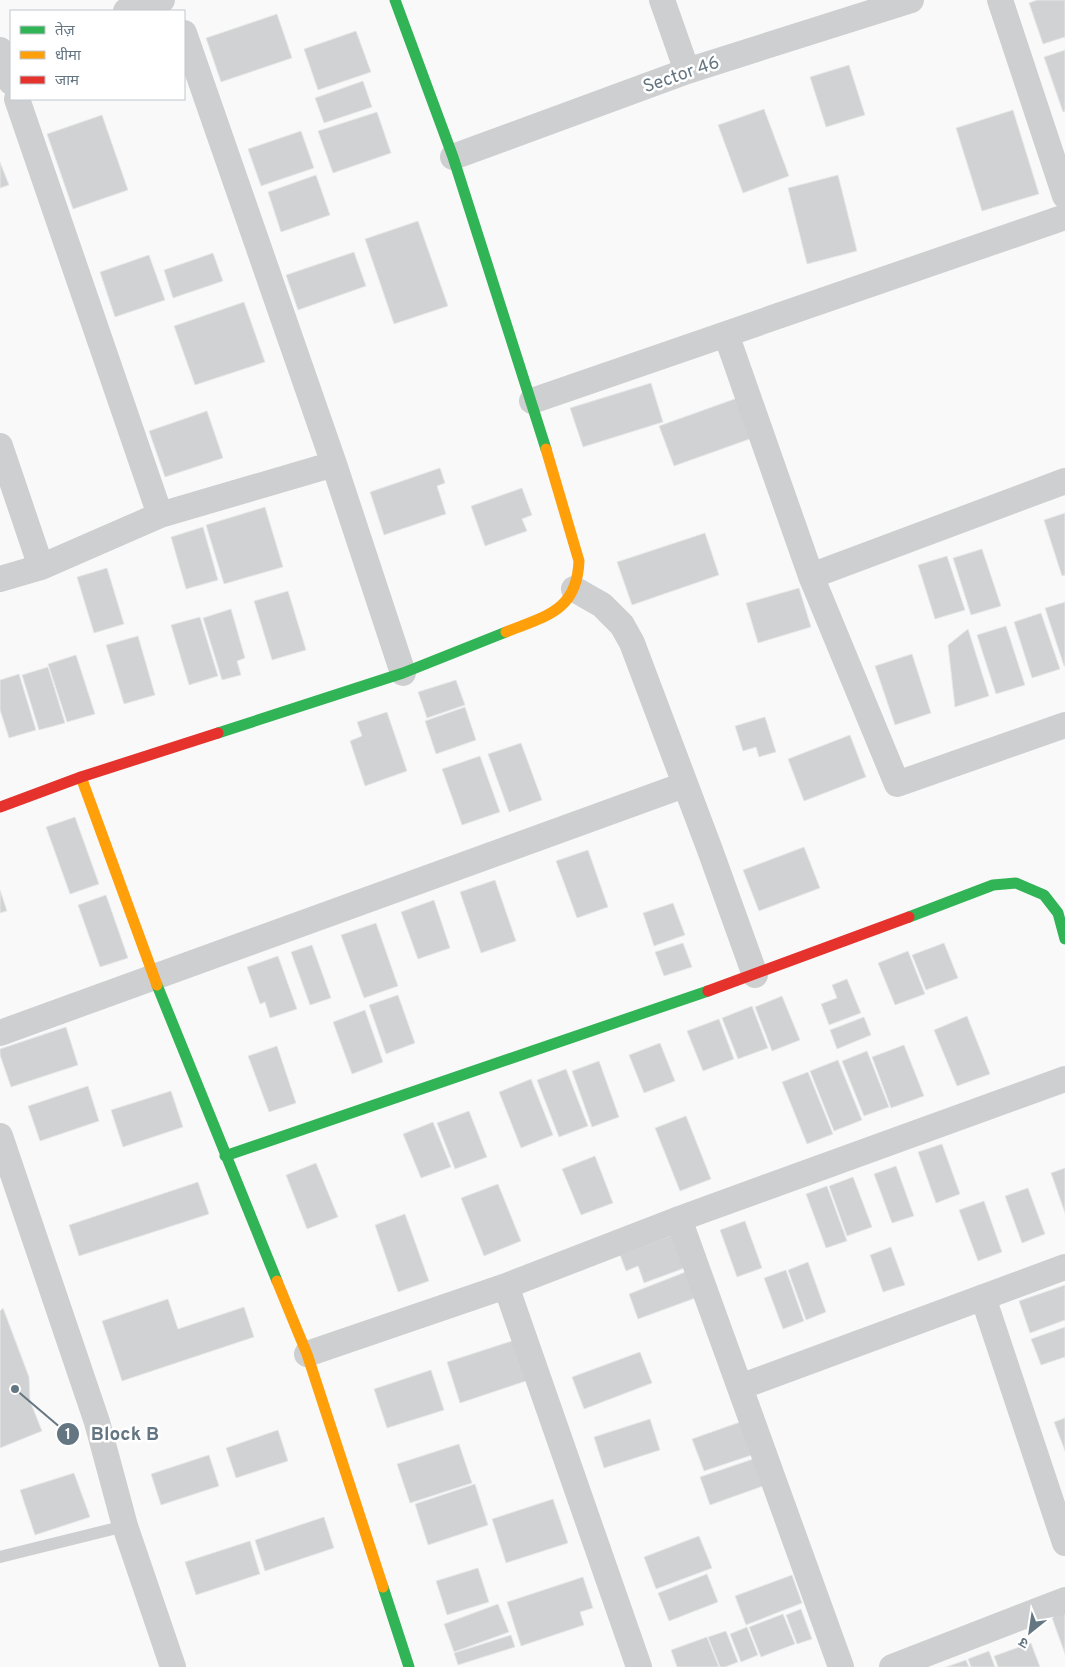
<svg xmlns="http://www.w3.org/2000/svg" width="1065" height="1667" font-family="Overpass,'Noto Sans Devanagari',sans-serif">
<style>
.building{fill:#d0d2d3;stroke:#e8e8e8}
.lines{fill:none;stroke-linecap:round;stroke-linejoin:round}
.lane{stroke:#cecfd0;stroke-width:12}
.street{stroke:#cecfd0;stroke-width:26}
.fast{stroke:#30b455;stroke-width:11}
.slow{stroke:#ff9f0a;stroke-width:11}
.jam{stroke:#e5322d;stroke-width:11}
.labels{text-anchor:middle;stroke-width:5;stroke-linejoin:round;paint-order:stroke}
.street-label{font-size:18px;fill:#657683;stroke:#fff}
.leader{fill:none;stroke:#657683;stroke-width:2}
.callout-dot{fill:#657683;stroke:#fff;stroke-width:2}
.mark-label{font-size:15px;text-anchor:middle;font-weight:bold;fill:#fff}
.callout-label{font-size:19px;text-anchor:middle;font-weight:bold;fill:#657683;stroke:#fff;stroke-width:5;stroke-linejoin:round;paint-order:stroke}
</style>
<rect width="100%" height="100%" fill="#f9f9f9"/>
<!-- building -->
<path class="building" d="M1037 0H1065V37L1043 44 1029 3Z
M277 14 292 58 221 82 206 38Z
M356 31 371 72 318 90 304 49Z
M1065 50V111L1063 112 1044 57Z
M849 65 865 115 826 127 810 77Z
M363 81 372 107 324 123 315 98Z
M764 109 789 176 743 193 718 125Z
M1013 110 1039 194 982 211 956 128Z
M377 112 391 153 333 173 318 131Z
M102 115 128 190 73 209 47 134Z
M301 131 314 168 261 186 248 149Z
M0 162 9 185 0 188Z
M316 175 330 215 281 232 268 192Z
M838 175 857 251 807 264 788 188Z
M418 221 448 306 394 324 365 239Z
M354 252 366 286 298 310 286 275Z
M213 253 223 281 173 298 164 270Z
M149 255 165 300 115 317 100 272Z
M244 302 265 362 195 385 174 326Z
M651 383 663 422 583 447 570 408Z
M743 396 758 436 674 466 659 426Z
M207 411 223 458 165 477 149 431Z
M440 468 445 483 437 486 446 514 384 535 370 492Z
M522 488 532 515 522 519 527 531 485 546 471 506Z
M265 507 283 567 224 584 206 525Z
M1065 513V575L1062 576 1044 520Z
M203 527 218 580 186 589 171 537Z
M705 533 719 575 632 605 617 562Z
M982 549 1001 606 971 615 953 558Z
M947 556 965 610 935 619 918 565Z
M107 568 124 624 94 633 77 577Z
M799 588 811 627 758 643 746 603Z
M288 591 306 650 272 660 254 601Z
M1065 602V666H1064L1045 608Z
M231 609 245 658 237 661 241 675 222 680 203 618Z
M1041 613 1060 669 1032 678 1014 622Z
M200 617 218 676 189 685 171 625Z
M1006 626 1025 685 996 694 977 635Z
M968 629 989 696 955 707 948 645Z
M138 636 155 695 124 704 106 645Z
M912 654 931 713 895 725 875 666Z
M76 655 95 714 67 722 48 664Z
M48 667 65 723 39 730 22 675Z
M19 674 36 730 9 738 0 710V680Z
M456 680 465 705 427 718 418 692Z
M465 707 476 740 436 754 425 721Z
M387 712 407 771 365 786 350 741 362 736 357 722Z
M765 717 776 752 759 757 756 747 743 751 735 726Z
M850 735 866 777 804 801 788 759Z
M521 743 542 800 509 812 488 754Z
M480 756 500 812 462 825 442 769Z
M75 817 99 884 70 894 46 827Z
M804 847 820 888 759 911 743 870Z
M588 850 608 907 577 918 556 861Z
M495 880 516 941 481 953 460 892Z
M0 890 7 911 0 913Z
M106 895 128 958 100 967 78 905Z
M434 900 450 948 418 959 401 912Z
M673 903 685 935 654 946 643 913Z
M376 923 398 986 364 998 341 935Z
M683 943 692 967 664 976 655 952Z
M944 943 958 978 926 990 912 955Z
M312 945 331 998 310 1005 291 952Z
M908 951 925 994 895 1005 878 963Z
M278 956 297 1009 270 1018 265 1002 260 1004 247 967Z
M847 979 861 1013 829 1025 821 1004 837 998 832 985Z
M398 995 415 1043 386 1054 369 1005Z
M782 996 800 1040 772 1051 755 1007Z
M752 1006 768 1048 738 1059 722 1018Z
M365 1010 383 1062 352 1074 333 1022Z
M967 1016 990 1074 957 1086 934 1030Z
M864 1017 871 1035 837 1049 830 1030Z
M719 1019 734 1059 703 1071 687 1031Z
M66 1027 78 1065 11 1087 0 1055V1049Z
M660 1043 675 1081 644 1093 629 1055Z
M904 1045 924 1096 891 1108 872 1057Z
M277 1046 296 1103 269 1112 248 1056Z
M867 1051 889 1107 864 1116 842 1061Z
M838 1060 862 1120 834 1131 810 1071Z
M599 1061 619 1117 592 1127 572 1071Z
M566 1069 588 1126 559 1137 537 1080Z
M808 1072 833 1134 807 1144 782 1082Z
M531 1079 553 1135 521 1148 499 1092Z
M88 1086 99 1121 40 1141 28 1106Z
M171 1091 183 1127 123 1147 111 1110Z
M469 1111 487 1157 455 1169 437 1123Z
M686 1116 711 1179 680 1191 655 1128Z
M433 1122 451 1167 421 1178 403 1134Z
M942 1144 960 1194 936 1203 918 1152Z
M595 1156 613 1203 581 1215 562 1169Z
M316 1163 338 1217 307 1229 286 1175Z
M896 1166 914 1216 892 1223 874 1174Z
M1065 1168V1213L1051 1173Z
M853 1177 872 1227 847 1236 829 1186Z
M198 1182 209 1214 79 1256 69 1225Z
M498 1184 521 1241 484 1256 461 1198Z
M827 1186 847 1241 826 1248 806 1194Z
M1028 1188 1045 1234 1022 1243 1005 1196Z
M984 1201 1002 1252 978 1261 959 1210Z
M405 1214 429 1281 398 1292 375 1225Z
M745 1221 762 1268 737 1277 720 1230Z
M678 1233 690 1266 644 1283 638 1266 626 1271 620 1255Z
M891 1247 905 1285 883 1292 870 1255Z
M808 1262 826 1312 806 1320 788 1270Z
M786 1270 804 1321 783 1329 764 1278Z
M688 1271 698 1297 638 1319 629 1294Z
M1065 1285V1320L1030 1333 1019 1301Z
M168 1299 178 1329 244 1307 254 1337 122 1381 102 1321Z
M3 1308 29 1377 30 1401 42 1431 0 1448V1311Z
M1065 1327V1357L1041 1365 1031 1339Z
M515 1340 529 1380 460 1403 447 1362Z
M640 1352 652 1383 584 1409 572 1377Z
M431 1370 444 1410 387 1428 374 1389Z
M1065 1418V1451L1054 1422Z
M650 1419 660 1450 604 1468 594 1437Z
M743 1421 755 1454 704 1471 692 1439Z
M278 1430 288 1461 236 1478 226 1448Z
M459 1444 472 1483 410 1503 397 1464Z
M209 1455 219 1486 161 1505 151 1474Z
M756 1458 766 1485 710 1505 700 1477Z
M74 1473 90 1517 35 1535 20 1490Z
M475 1484 488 1525 428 1545 415 1504Z
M553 1499 568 1543 506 1563 492 1519Z
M324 1517 334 1548 265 1571 255 1540Z
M699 1536 712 1568 656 1589 644 1557Z
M250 1541 260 1574 196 1595 185 1562Z
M478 1568 489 1602 447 1615 436 1581Z
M707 1574 718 1602 669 1621 658 1593Z
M792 1575 802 1603 746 1625 735 1596Z
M583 1577 593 1608 580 1612 584 1625 521 1646 507 1602Z
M498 1604 509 1632 454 1652 444 1624Z
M801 1609 812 1639 797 1644 786 1615Z
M1065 1610V1654L1051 1615Z
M783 1614 795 1644 761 1657 749 1627Z
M747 1627 758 1655 741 1662 730 1634Z
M726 1631 738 1662 725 1667H720L708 1637Z
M511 1635 515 1647 458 1665 454 1653Z
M707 1637 719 1667H677L671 1650Z
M1031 1643 1040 1667H998L994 1656Z
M989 1651 995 1667H971L968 1659Z
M966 1660 969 1667H946Z"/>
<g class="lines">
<!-- lane -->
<path class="lane" d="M0 1557 125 1526"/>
<!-- street -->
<path class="street" d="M662 0 687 71
M1000 0 1065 196
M126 11 162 0
M184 33 334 464 403 673
M0 50 11 82
M17 99 160 515
M453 157 687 71 911 0
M726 334 811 576 897 784 1065 725
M532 401 1065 217
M0 446 41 567
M811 576 1065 481
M0 579 41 567 160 515 334 464
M574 589 602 605 622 625 632 643 710 850 755 975
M0 1033 684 785
M0 1136 97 1422 125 1526 173 1667
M679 1219 841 1667
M506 1286 639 1667
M983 1297 1065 1543
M307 1354 506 1286 679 1219 1065 1079
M740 1387 1065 1267
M892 1667 1065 1600"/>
<!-- fast -->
<path class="fast" d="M395 0 453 157 546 449
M218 733 403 673 506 632
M909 917 993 885 1016 883 1044 895 1058 913 1065 939
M157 985 277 1281
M225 1156 708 991
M383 1587 409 1667"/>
<!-- slow -->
<path class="slow" d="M506 632C546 616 577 611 579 561L546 449
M81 777 157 985
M277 1281 307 1354 383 1587"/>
<!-- jam -->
<path class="jam" d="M0 807 81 777 218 733
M708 991 909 917"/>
</g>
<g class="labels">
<!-- street labels -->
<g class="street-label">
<text transform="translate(681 74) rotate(-19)" y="6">Sector 46</text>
</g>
</g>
<!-- callouts -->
<path class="leader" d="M15 1389L68 1434"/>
<g class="callout-dot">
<circle cx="15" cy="1389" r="5"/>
<circle cx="68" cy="1434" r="12"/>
</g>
<g class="mark-label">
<text x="68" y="1439">1</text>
</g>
<g class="callout-label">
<text x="125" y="1440">Block B</text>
</g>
<!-- legend -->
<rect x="10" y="10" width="175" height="90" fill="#ffffff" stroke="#c1c8cd"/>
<rect x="20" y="26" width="25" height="8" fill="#30b455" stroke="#c1c8cd"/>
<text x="55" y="35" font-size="15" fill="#657683">तेज़</text>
<rect x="20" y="51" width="25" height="8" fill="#ff9f0a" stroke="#c1c8cd"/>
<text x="55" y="60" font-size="15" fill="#657683">धीमा</text>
<rect x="20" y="76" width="25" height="8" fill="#e5322d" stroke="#c1c8cd"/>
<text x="55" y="85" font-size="15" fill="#657683">जाम</text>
<!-- north arrow -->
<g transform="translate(1030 1632) rotate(210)" stroke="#ffffff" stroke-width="4" paint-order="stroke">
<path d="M0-4L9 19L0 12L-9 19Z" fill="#657683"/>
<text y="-8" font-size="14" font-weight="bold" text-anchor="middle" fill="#657683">उ</text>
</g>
</svg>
